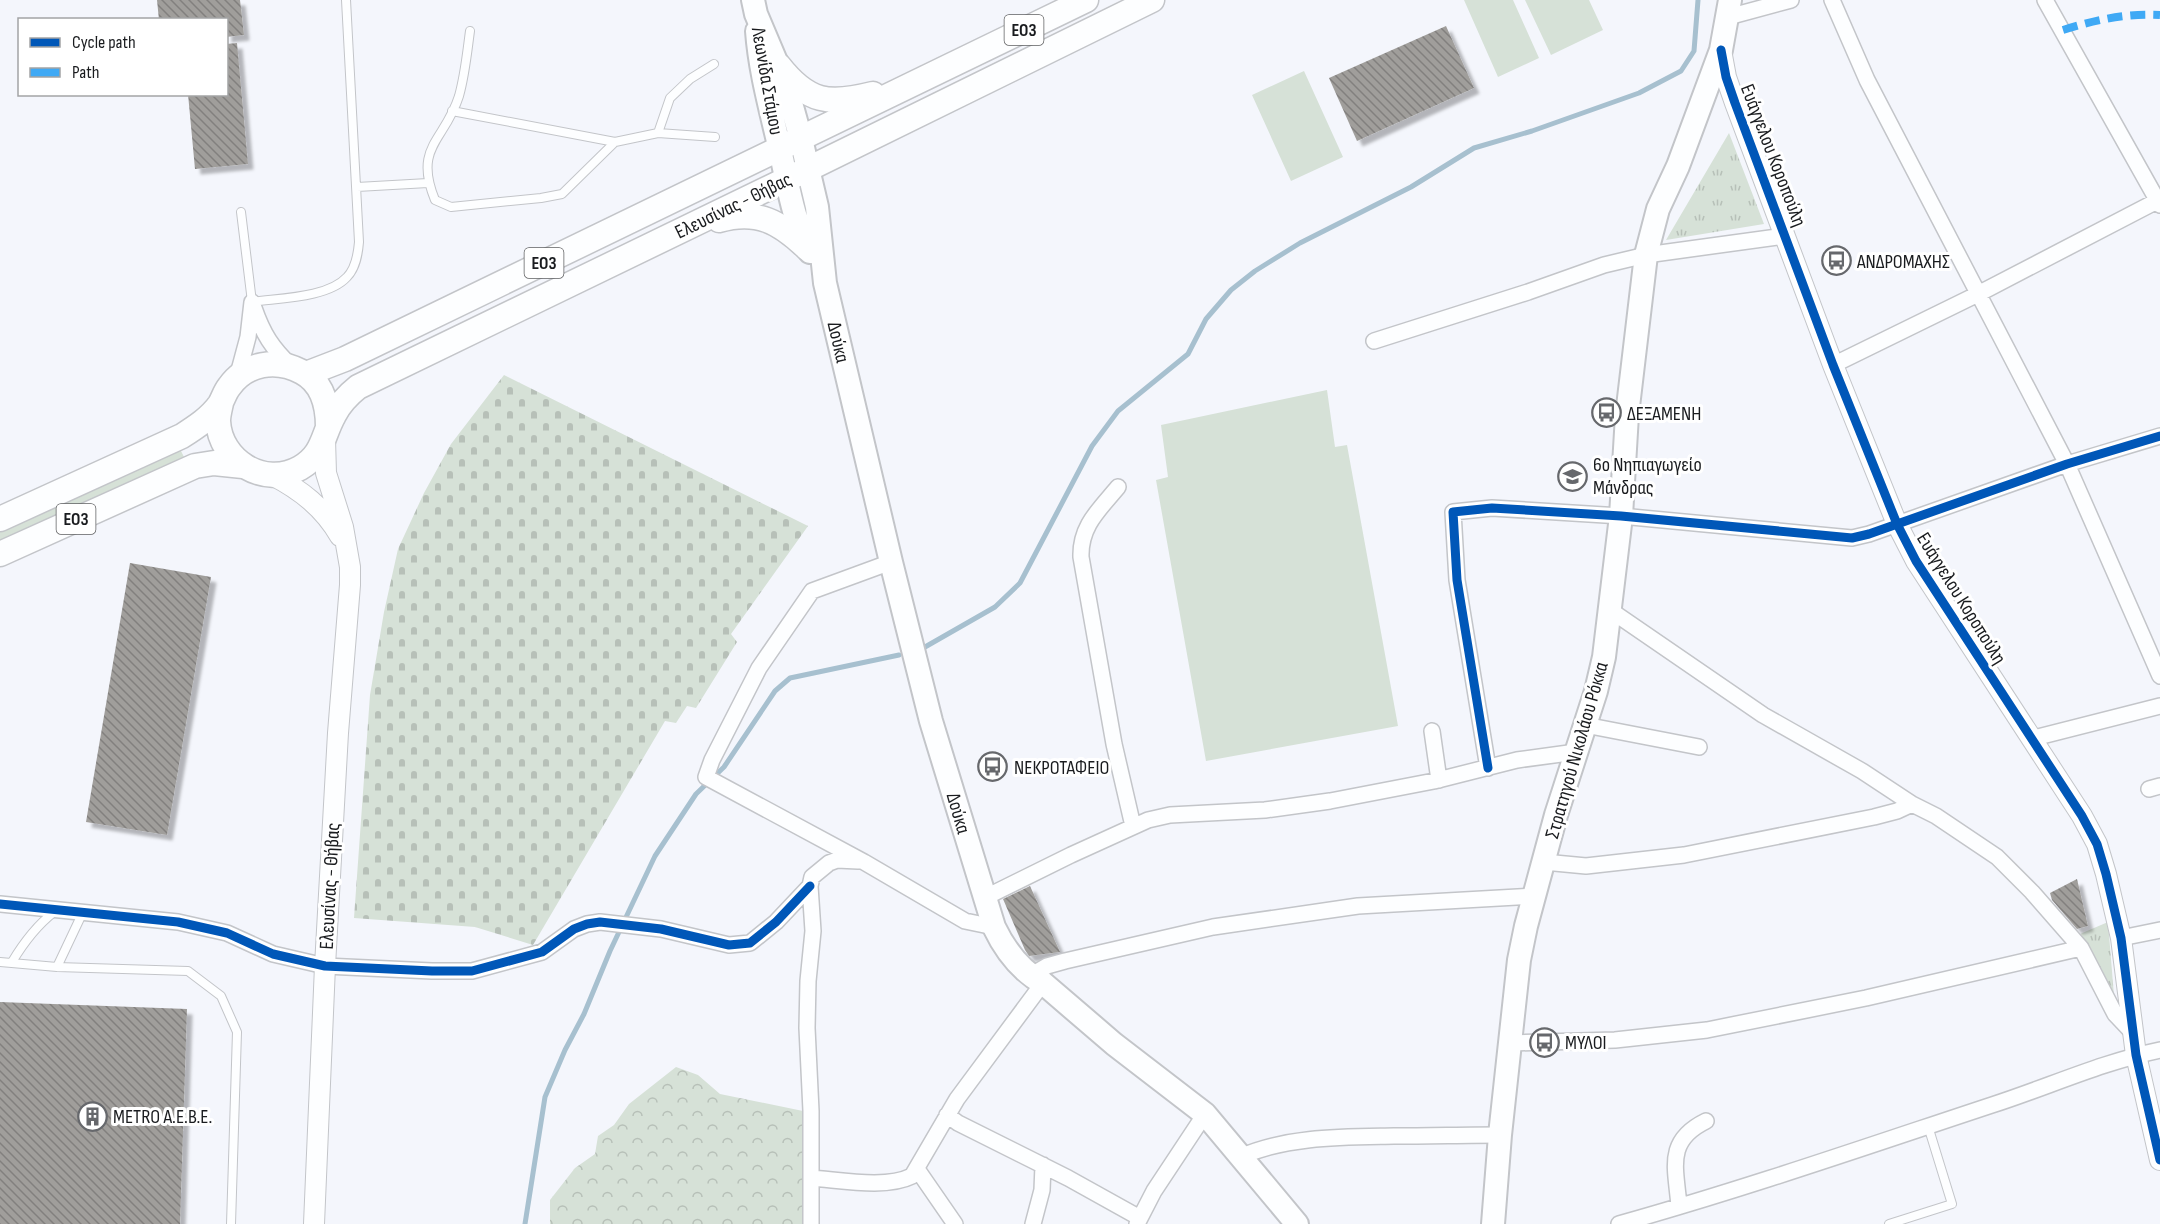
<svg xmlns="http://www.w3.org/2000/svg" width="2160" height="1224" font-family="'Sofia Sans Condensed',sans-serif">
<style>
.grass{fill:#d6e1d7}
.forest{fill:url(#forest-crowns)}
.cemetery{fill:url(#cemetery-stones)}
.park{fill:url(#park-tufts)}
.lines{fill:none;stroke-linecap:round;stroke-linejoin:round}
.stream{stroke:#a7c0cf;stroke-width:5}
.building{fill:url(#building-back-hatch);filter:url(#shadow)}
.service-casing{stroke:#c3c5c9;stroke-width:10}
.minor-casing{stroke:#c3c5c9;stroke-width:18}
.tertiary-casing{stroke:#c3c5c9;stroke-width:22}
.secondary-casing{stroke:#c3c5c9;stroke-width:26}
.primary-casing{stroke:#c3c5c9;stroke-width:27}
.service{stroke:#fdfeff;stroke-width:8}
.minor{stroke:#fdfeff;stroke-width:15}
.tertiary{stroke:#fdfeff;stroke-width:20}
.secondary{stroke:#fdfeff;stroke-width:22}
.primary{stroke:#fdfeff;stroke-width:24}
.quiet{stroke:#3fa9f5;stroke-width:8;stroke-dasharray:15 8;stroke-linecap:butt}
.cycleway-casing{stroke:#fff;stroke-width:13}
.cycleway{stroke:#0057b8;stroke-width:9}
.labels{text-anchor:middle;stroke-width:6;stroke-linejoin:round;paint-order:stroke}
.shield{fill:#fff;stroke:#5f6062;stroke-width:1.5}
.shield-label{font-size:18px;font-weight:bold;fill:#1a1c1f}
.street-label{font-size:20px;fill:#1a1c1f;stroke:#fff}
.poi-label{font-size:20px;fill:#1a1c1f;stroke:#fff;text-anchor:start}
</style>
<defs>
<pattern id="forest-crowns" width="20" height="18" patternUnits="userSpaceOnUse" patternTransform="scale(1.5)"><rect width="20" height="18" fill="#d6e1d7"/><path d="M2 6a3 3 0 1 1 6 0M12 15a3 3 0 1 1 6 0" fill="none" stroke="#b7c0b8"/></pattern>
<pattern id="cemetery-stones" width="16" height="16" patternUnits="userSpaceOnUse" patternTransform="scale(1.5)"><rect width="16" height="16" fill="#d6e1d7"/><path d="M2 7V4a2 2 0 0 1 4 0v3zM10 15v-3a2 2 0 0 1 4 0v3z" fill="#b7c0b8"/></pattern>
<pattern id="park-tufts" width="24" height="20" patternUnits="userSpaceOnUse" patternTransform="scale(1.5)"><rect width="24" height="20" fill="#d6e1d7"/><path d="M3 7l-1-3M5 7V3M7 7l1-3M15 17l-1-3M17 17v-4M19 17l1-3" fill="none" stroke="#b7c0b8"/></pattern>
<pattern id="building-back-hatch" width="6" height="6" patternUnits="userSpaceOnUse" patternTransform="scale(1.5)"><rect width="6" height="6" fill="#a09e9b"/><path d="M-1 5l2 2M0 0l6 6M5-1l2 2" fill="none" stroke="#82807e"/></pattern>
<filter id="shadow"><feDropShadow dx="5.5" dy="5.5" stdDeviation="1.5" flood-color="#0004"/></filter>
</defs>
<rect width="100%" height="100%" fill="#f4f6fc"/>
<!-- grass -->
<path class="grass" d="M1464 0H1513L1539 58 1498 77Z
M1525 0H1589L1603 30 1551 55Z
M1304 71 1343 157 1291 181 1252 95Z
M1327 390 1335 447 1347 445 1398 726 1206 761 1156 480 1168 477 1161 425Z
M180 449 185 459 0 543V530Z"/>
<!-- forest -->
<path class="forest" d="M676 1067 698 1075 720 1094 803 1111 802 1224H550V1200L575 1168 595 1154 598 1136 614 1125 629 1104Z"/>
<!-- cemetery -->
<path class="cemetery" d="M504 375 808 526 731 634 737 642 696 708 687 706 676 723 665 721 533 945 475 927 354 918 370 695 384 612 398 549 424 493 451 444Z"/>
<!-- park -->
<path class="park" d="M1729 133 1764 224 1666 240Z
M2108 922 2114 996 2080 934Z"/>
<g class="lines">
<!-- stream -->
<path class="stream" d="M925 647 995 607 1020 583 1092 446 1118 411 1188 354 1206 319 1231 290 1255 271 1300 243 1411 187 1474 148 1532 131 1639 93 1681 71 1694 51 1698 0
M525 1224 545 1097 565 1050 584 1014 610 951 655 856 696 794 724 767 775 691 790 678 899 655"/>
</g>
<!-- building -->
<path class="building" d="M157 0H240L244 35 226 37V20H159Z
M1446 26 1474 88 1357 141 1329 78Z
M237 43 248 164 195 169 188 94H226V44Z
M130 563 211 577 167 835 86 822Z
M2077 879 2088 926 2077 929 2052 900 2050 893Z
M1030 886 1060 952 1029 956 1025 950 1003 899Z
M0 1002 187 1009 180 1224H0Z"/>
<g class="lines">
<defs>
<path id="service" d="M470 31C467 53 465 75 459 96 445 141 413 146 435 200L451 207 541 198 562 194 615 142 658 133 715 137
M452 111 615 142
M658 133 670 98 690 79 714 64
M357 187 428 183
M241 212 252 302C279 298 328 298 347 277 356 268 358 254 359 242L346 0
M0 962 57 967 188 971 221 996 237 1032 231 1224
M12 962C24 942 36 926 54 912
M57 967 83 912
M1889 1224 1952 1204 1928 1126"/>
<path id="minor" d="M1832 0 1867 80 2067 464 2160 676
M2045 0 2160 205
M1728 17 1791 0
M254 308C263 334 272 348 292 367
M1374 341 1528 292 1604 265 1646 255 1785 236
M1833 365 1978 294 2157 201
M237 378 248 337 252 302
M1118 487C1099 510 1080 526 1081 557L1114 744 1133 826
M891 562 812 591 759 668 712 760 706 777 864 862 965 921 994 927
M1610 610 1763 715 1862 771 1912 804 1936 816 1997 857 2032 892 2081 948 2115 1014 2133 1033
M1585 725 1699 747
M1432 731 1439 780
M2030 739 2160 706
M1488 768 1457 580 1453 512 1492 508 1621 516 1852 538 1869 534 2067 464 2160 436
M2149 789 2160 786
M1544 862 1586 866 1684 855 1874 817 1897 811 1912 804
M984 898 1071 855 1148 820 1170 815 1265 810 1330 801 1434 781 1517 760 1576 752
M0 904 178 922 227 933 273 954 325 966 432 971H472L542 952 574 929 587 924 600 922 661 929 729 945 750 943 776 922 810 886
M2121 938 2160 930
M1030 976 1047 966 1065 961 1213 927 1358 906 1533 896
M1511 1043 1615 1040 1707 1030 1866 998 2081 948
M947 1115 958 1123 1068 1178 1140 1218
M1240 1157C1288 1136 1343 1137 1394 1136 1430 1136 1465 1135 1500 1135
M917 1169 955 1224
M811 1178C841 1180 886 1189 912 1176L957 1099 1043 983
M1679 1206C1676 1168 1665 1141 1706 1121
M811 1224V1111L807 1028 808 981 813 931 810 886 812 877 829 863 837 860 858 861
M1033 1224 1042 1190 1043 1165
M1137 1224 1154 1191 1205 1114
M1619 1224C1744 1189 1868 1146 1992 1105 2048 1087 2102 1062 2160 1050"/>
<path id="tertiary" d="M1721 50 1726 77 1735 103 1833 365 1897 524 1916 561 2082 816 2097 844 2106 874 2121 938 2136 1055 2160 1160
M272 475C301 490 324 508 340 536
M314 1224 325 966 338 733 350 585V567L343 527 326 473 325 439"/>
<path id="secondary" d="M753 0 756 14 786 85 801 139 817 207 825 283 891 562 931 721 994 927C1005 950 1021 971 1043 983L1114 1044 1205 1114 1297 1224
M757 31C760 72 771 110 780 150 788 184 793 221 810 252
M1493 1224 1500 1135 1519 960 1526 926 1556 815 1596 691 1604 657 1621 516 1627 415 1646 255 1658 209 1678 166 1721 50 1730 0"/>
<path id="primary" d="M779 66C808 103 829 105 873 94
M719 220C757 209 780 222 807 248
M306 374 345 359 1086 0
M221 403C220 408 218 415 218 421 220 461 264 488 300 468 324 454 322 436 334 415 340 403 348 395 358 387L808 169 1152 0
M0 519 182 436C196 427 210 418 220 404 223 399 225 392 229 387 246 363 276 358 302 372 323 383 328 405 328 427
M0 554 195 466 214 463 243 466"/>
</defs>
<!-- service casing -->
<use href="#service" class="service-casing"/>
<!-- minor casing -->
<use href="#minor" class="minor-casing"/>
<!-- tertiary casing -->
<use href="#tertiary" class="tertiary-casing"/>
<!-- secondary casing -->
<use href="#secondary" class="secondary-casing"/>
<!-- primary casing -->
<use href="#primary" class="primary-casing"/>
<!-- service -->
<use href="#service" class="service"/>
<!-- minor -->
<use href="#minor" class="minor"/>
<!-- tertiary -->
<use href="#tertiary" class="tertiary"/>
<!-- secondary -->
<use href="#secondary" class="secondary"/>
<!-- primary -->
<use href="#primary" class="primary"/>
<!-- quiet -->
<path class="quiet" d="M2063 30C2095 20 2126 13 2160 15"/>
<defs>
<path id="cycleway" d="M1721 50 1726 77 1735 103 1833 365 1897 524 1916 561 2082 816 2097 844 2106 874 2121 938 2136 1055 2160 1160
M1488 768 1457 580 1453 512 1492 508 1621 516 1852 538 1869 534 2067 464 2160 436
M0 904 178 922 227 933 273 954 325 966 432 971H472L542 952 574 929 587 924 600 922 661 929 729 945 750 943 776 922 810 886"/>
</defs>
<!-- cycleway casing -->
<use href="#cycleway" class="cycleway-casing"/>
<!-- cycleway -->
<use href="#cycleway" class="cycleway"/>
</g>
<!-- icons -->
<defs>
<symbol id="bus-ring" viewBox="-11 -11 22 22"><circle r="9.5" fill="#fff" stroke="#66686c" stroke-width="1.5"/><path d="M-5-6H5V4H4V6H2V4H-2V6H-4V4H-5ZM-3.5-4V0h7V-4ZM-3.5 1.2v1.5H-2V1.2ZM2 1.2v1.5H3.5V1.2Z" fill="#66686c"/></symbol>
<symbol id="school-ring" viewBox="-11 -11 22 22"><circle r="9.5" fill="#fff" stroke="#66686c" stroke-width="1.5"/><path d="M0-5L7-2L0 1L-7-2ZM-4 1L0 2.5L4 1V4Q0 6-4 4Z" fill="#66686c"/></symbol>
<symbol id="building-ring" viewBox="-11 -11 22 22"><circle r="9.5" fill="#fff" stroke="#66686c" stroke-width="1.5"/><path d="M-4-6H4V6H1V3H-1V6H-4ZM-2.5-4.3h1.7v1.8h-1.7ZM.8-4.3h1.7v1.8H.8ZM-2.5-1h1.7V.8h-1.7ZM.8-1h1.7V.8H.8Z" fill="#66686c"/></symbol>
</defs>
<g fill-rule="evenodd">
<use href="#bus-ring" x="1820" y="244" width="33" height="33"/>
<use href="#bus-ring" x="1590" y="396" width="33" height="33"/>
<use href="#school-ring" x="1556" y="460" width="33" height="33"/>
<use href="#bus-ring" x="976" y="750" width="33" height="33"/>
<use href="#bus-ring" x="1528" y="1026" width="33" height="33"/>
<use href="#building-ring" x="76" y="1100" width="33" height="33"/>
</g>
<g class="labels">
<!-- shield labels -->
<g class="shield">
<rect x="1004.5" y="15" width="39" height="30" rx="4.5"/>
<rect x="524.5" y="248" width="39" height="30" rx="4.5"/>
<rect x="56.5" y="504" width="39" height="30" rx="4.5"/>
</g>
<g class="shield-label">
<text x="1024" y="36">ΕΟ3</text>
<text x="544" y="269">ΕΟ3</text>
<text x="76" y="525">ΕΟ3</text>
</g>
<!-- street labels -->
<g class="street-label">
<text transform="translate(768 81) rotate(80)" y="7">Λεωνίδα Στάμου</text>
<text transform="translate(1774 155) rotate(69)" y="7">Ευάγγελου Κοροπούλη</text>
<text transform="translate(733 205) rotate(-26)" y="7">Ελευσίνας - Θήβας</text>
<text transform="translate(839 342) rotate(77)" y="7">Δούκα</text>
<text transform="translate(1962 598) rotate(58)" y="7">Ευάγγελου Κοροπούλη</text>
<text transform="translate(1576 750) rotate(-74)" y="7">Στρατηγού Νικολάου Ρόκκα</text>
<text transform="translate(959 813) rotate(74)" y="7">Δούκα</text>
<text transform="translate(329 886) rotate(-87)" y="7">Ελευσίνας - Θήβας</text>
</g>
<!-- poi labels -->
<g class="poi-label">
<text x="1857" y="268">ΑΝΔΡΟΜΑΧΗΣ</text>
<text x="1627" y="420">ΔΕΞΑΜΕΝΗ</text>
<text x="1593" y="471">6ο Νηπιαγωγείο<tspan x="1593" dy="23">Μάνδρας</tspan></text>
<text x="1014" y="774">ΝΕΚΡΟΤΑΦΕΙΟ</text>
<text x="1565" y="1049">ΜΥΛΟΙ</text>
<text x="113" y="1123">METRO Α.Ε.Β.Ε.</text>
</g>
</g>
<!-- legend -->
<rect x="18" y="18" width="210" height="78" fill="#ffffff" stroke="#a3a4a5" stroke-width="1.5"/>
<rect x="30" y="38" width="30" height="9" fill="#0057b8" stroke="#a3a4a5" stroke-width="1.5"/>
<text x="72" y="48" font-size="18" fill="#1a1c1f">Cycle path</text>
<rect x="30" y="68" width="30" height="9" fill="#3fa9f5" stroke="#a3a4a5" stroke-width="1.5"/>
<text x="72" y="78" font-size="18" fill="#1a1c1f">Path</text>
</svg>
